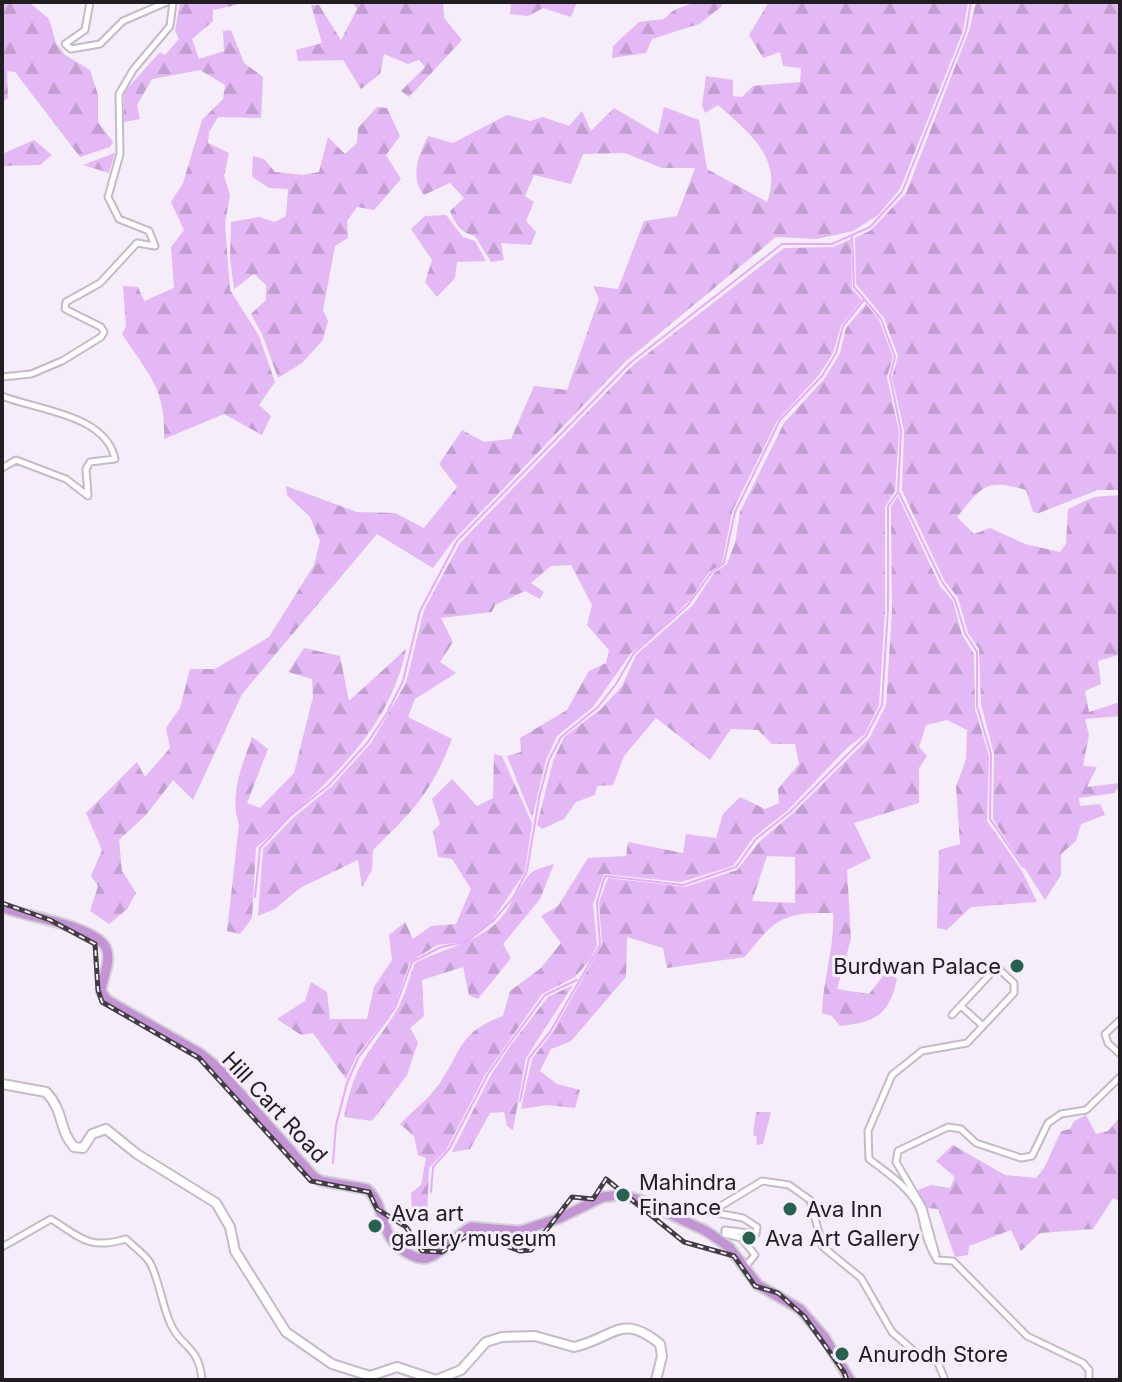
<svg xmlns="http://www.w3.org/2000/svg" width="1122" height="1382" font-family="Inter,sans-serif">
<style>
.forest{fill:url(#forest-firs);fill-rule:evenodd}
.park{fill:url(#park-tufts)}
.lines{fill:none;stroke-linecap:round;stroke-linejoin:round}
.stream{stroke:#e7aafd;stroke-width:2}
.minor-casing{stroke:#c3bbc7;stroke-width:9}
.secondary-casing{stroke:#c3bbc7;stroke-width:12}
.trunk-casing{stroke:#d3d2d3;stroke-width:13}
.minor{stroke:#fff;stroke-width:5}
.secondary{stroke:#fff;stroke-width:8}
.trunk{stroke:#c493d6;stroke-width:9}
.rail-casing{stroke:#413d42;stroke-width:5}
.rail{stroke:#f5edf9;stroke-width:2;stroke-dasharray:6;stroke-linecap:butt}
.poi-dot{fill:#26624d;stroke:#f5edf9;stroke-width:3}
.labels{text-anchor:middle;stroke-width:6;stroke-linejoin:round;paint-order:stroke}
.poi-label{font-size:22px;fill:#211e22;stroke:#f5edf9;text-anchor:start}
.street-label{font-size:22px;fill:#211e22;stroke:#f5edf9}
</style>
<defs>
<pattern id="forest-firs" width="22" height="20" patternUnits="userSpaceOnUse" patternTransform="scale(2)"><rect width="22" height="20" fill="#e3b8f4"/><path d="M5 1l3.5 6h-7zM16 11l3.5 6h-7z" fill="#c29ed1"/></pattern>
<pattern id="park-tufts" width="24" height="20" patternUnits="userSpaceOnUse" patternTransform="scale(2)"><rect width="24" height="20" fill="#e3b8f4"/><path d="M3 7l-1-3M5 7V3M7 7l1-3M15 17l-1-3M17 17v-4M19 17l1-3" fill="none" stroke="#c29ed1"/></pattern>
</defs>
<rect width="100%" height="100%" fill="#f5edf9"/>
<!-- forest -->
<path class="forest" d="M2 2H29L49 19 56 43 65 55 90 70 98 95V122L113 142 110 147 80 157 15 72 7 71 8 98 2 102Z
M180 2H235L236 5 213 10V21L192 39 199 59 224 51 223 31 231 30 244 63 263 77 261 118 218 117 209 132 208 143 229 153 224 176 230 195 225 223 230 290 259 336 275 382 259 405 271 416 262 435 224 414 164 439C166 388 149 375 122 334L126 326 123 286 138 287 144 301 174 288 171 247 184 230 171 202 183 183 202 120 223 99 225 85 200 70 152 79 137 105 140 119 124 122V92L160 52 165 55 179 39 175 31Z
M352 2H443L444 18 462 40 409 97 401 91 425 67 419 60 408 64 384 54 380 74 361 89 343 60 298 61 296 50 322 43 311 5H319L341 40 357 9Z
M511 2H577L571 17 543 8 528 16 510 14Z
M696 2H721L722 6 699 24 652 39 646 53 612 58 613 46 639 22 664 19 674 10Z
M769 2H968L963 31 900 189 878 215 853 231 817 239 776 237 626 361 453 541 433 568 377 534 242 694 193 800 173 780 146 815 119 840 122 871 136 893 127 909 109 924 90 911 98 886 91 876 102 850 86 813 137 762 145 777 170 748 166 728 180 708 190 669H215L269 637 314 565 320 541 310 517 287 495 286 486 357 512 395 513 424 528 457 487 439 464 462 430 484 442 511 439 534 386 567 390 599 299 593 286 618 289 644 221 677 216 695 168H662L625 153 583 154 571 184 534 175 525 196 534 202 526 221 536 232 531 245 501 243 504 260 491 262 475 236C460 232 456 225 450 211L464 198 450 183 424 195C409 177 419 155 428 136L453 143 507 115 530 121 543 117 569 126 582 111 591 131 614 108 658 134 664 107 699 120 707 169 767 202C784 158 747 131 718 105L705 113 702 106 706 76 733 80V96L742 97 753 86 800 82 801 68 783 66 780 52 763 58 749 35Z
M976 2H1120V490H1098L1039 513 1033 512 1026 490C986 478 982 486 957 517L974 534 990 528 1025 544 1060 552 1066 544 1068 509 1094 497 1120 495V650L1118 655 1098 661 1101 684 1085 691 1089 712 1120 702V716L1085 719 1089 735 1083 766 1097 767 1087 787 1120 783 1115 793 1079 798 1080 806 1100 804 1105 815 1081 824 1076 841 1061 854V875L1045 900 993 819 994 754 981 704 979 649 968 633 958 598 944 580 902 490 904 430 892 377 898 356 884 318 856 284 855 238 871 230 906 193 969 31Z
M377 107 387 108 400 136 386 155 401 179 374 210 357 207 347 221 348 238 335 246 323 310 328 321 323 340 302 363 278 378 262 334 251 314 266 300V285L254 274 234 289 230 259 231 222 259 217 275 222 286 216 288 189 269 188 252 177 253 156 264 159 275 172 303 175 319 172 328 137 345 154 357 143 358 128Z
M34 140 52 155 40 165 2 166V154Z
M115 153 109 173 83 165Z
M446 215 463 237 475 241 486 261 457 262 455 278 437 297 425 282 432 260 411 229 425 216Z
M851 239 852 289 862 300 841 326 833 353 819 375 777 421 732 512 722 564 709 572 691 599 653 636 631 653 593 707 557 736 546 760 532 818 507 756 521 752 520 738 567 710 589 671 606 663 609 650 587 625 592 605 571 565 551 566 531 583 544 592 540 599 525 591 495 605 492 612 441 618 453 642 440 662 456 673 415 699 408 717 452 739C431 793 414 810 373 850L372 870 362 887 358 860 300 888 275 909 258 916 263 849 293 818 332 786 371 743 406 683 424 610 460 543 633 365 784 248 833 247Z
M866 304 879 320 893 357 887 377 899 432 895 491 885 507V611L879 705 865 734 847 748 787 811 753 838 733 866 681 882 604 874 593 904 597 945 590 960 575 977 542 994 485 1075 446 1150 429 1168 427 1219 412 1211 411 1193 421 1185 426 1158 418 1155 414 1136 400 1124C413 1111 429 1098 440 1083 463 1049 458 1033 503 1016L510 991 541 968 561 943 541 916 558 906 588 858 626 856 628 842 683 853 686 834 716 838 723 814 740 797 765 809 779 803 778 789 799 764 795 744H772L758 730 731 729 710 760 656 718 624 756 613 785 597 786 595 795 576 802 564 819 542 829 537 825 553 761 564 737 601 709 622 686 636 655 693 605 714 573 727 564 735 543 740 512 784 423 825 378 840 353 846 328Z
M898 496 940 586 953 601 962 635 974 654 975 709 989 756 987 821 1022 871 1037 902 971 907 947 930 937 928 939 850 960 844 956 787 966 759 967 730 947 720 926 725 919 747 927 756 919 768V803L854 823 871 858 847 870 851 939 837 989 869 994 888 970 897 979C889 1015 876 1022 840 1026L832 1016 822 1013C823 979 835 946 833 913 782 912 776 918 745 957L667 968 663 948 627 937 626 977 571 1041 551 1049 540 1071 557 1084 580 1090 575 1108 547 1105 521 1109 532 1059 552 1033 602 944 599 902 608 878 685 887 737 870 760 841 793 813 870 737 886 705 892 610 891 506ZM767 856 795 857V903L752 901Z
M304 648 340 656 349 701 406 649C389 736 318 790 256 848L252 918 240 934 227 931 239 825C229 795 242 766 252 737L268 749 247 803 260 808 294 773 313 697 312 679 288 672Z
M494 754 502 756 532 823 525 872 491 922 465 942 437 945 410 962 394 1008 356 1057 346 1079 313 1033 301 1035 277 1019 305 1001 311 982 327 992 330 1019H367L374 987 392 960 389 935 405 922 413 939 431 926 456 924 471 889 452 859 438 857 433 831 440 824 432 799 452 779 477 806 493 798Z
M554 864 540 899 503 944 511 958 478 999 469 995 463 967 422 980 424 1016 410 1028 418 1042 407 1075 372 1121 344 1117C355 1061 369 1055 397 1010 405 996 409 978 415 963 442 949 470 945 494 925 511 911 517 887 531 873 536 869 548 866 554 864Z
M573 985 526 1058 513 1130 507 1126 504 1112 490 1113 470 1149 452 1152 491 1075 511 1045 548 997Z
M1086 1115 1096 1134 1108 1131 1120 1117V1201L1113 1198 1093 1229 1040 1233 1021 1251 1011 1230 969 1246 968 1255 955 1257 938 1209 926 1208 918 1190 931 1185 950 1188 955 1177 936 1161 953 1145 1005 1175 1036 1178C1050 1164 1051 1147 1062 1131L1070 1129 1074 1121Z"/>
<!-- park -->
<path class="park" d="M756 1112H771L763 1144 756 1145 757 1137 753 1135Z"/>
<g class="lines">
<!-- stream -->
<path class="stream" d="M899 493 942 582 955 600 965 633 977 652V706L991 754 990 819 1023 867
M255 897 260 848 290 816 329 785 368 742 387 713 403 681 420 611 457 541 630 363 782 244H832L870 227 902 192 966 31 971 2
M520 1101 529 1058 550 1032 600 945 597 902 605 876 683 885 736 867 756 839 790 812 866 736 882 705 888 609V506L898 492 901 431 890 376 895 357 881 319 854 287 852 236
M333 1163 336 1125 347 1083 358 1058 395 1008 412 962 441 947 466 942 493 921 513 898 527 871 539 798 549 760 561 737 598 707 616 684 634 653 688 605 711 573 724 563 735 512 780 420 822 376 836 353 843 326 864 300
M431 1192 433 1167 449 1149 488 1074 509 1044 545 995 577 980"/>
<defs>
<path id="minor" d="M90 2 85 30 65 44 71 49 100 44 123 21 167 2
M2 377 31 374 62 361 101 337 104 332 101 327 65 309 66 302 100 283 137 243 155 246 149 231 119 219 108 197 120 154 119 94 133 70 170 26 173 2
M2 396C36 410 106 414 115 459L90 462 86 469 88 496 66 479 16 460 2 468
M961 1006 983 1026
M952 1015 994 970H1000L1014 983V993L967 1043 922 1051 892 1075 868 1131 869 1159C886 1172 915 1191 921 1213 925 1231 927 1244 937 1260L953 1261 1027 1336 1083 1363 1089 1370V1380
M1120 1020 1105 1034 1108 1043 1120 1054
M2 1247 51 1219C81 1238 89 1250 126 1239 133 1246 143 1253 149 1261 159 1277 162 1308 172 1327 184 1349 199 1347 202 1380
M936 1255 923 1208 896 1162 898 1151 948 1127 961 1129 976 1143 1021 1158 1032 1156 1048 1123 1061 1114 1086 1110 1120 1077
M745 1267 755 1255 741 1238 725 1234V1230L756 1234 757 1227 743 1218 711 1212 762 1181 789 1185 810 1200 823 1247 861 1278 892 1332 922 1358 930 1355 936 1358 945 1380"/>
<path id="secondary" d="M2 1084 46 1092C65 1112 58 1129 74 1147L83 1148 92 1134 106 1129 137 1154 216 1203 230 1227 235 1251 286 1332 332 1364 370 1376 397 1367 436 1380 461 1370 486 1342 502 1337 535 1336 574 1347C614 1338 621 1312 660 1344L662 1356 656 1380"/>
<path id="trunk" d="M2 907C25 917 95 925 106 948 112 961 102 978 101 991L107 1000 201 1054 217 1067 313 1176 321 1181 367 1189C389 1209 376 1239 411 1255 417 1258 425 1260 430 1257 445 1251 456 1234 471 1227L520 1231 560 1218 603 1197 622 1195 640 1200 706 1231 729 1247 758 1285 800 1309 825 1338 850 1380"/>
</defs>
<!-- minor casing -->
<use href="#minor" class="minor-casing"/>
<!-- secondary casing -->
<use href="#secondary" class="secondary-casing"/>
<!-- trunk casing -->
<use href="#trunk" class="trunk-casing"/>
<!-- minor -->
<use href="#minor" class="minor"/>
<!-- secondary -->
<use href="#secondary" class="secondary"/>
<!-- trunk -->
<use href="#trunk" class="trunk"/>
<defs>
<path id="rail" d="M2 903 50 920 95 944 98 990 102 1002 199 1058 311 1181 369 1192 377 1209 406 1227 422 1251 442 1252 471 1233 520 1251 531 1250 572 1197 593 1199 606 1179 684 1242 734 1256 755 1286 778 1293 804 1316 844 1372 847 1380"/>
</defs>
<!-- rail casing -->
<use href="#rail" class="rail-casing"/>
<!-- rail -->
<use href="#rail" class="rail"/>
</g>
<!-- markers -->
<g class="poi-dot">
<circle cx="1017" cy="966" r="8"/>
<circle cx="623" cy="1195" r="8"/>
<circle cx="790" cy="1209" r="8"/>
<circle cx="375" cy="1226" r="8"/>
<circle cx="749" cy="1238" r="8"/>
<circle cx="842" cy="1354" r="8"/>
</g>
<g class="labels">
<!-- poi labels -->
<g class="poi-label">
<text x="1001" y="974" text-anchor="end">Burdwan Palace</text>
<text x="639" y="1190">Mahindra<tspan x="639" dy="25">Finance</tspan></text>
<text x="806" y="1217">Ava Inn</text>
<text x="391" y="1221">Ava art<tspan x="391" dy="25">gallery museum</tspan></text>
<text x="765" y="1246">Ava Art Gallery</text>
<text x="858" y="1362">Anurodh Store</text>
</g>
<!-- street labels -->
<g class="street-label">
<text transform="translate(275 1107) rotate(47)" y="8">Hill Cart Road</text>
</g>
</g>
<!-- border -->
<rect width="1122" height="1382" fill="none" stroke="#211e22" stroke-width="8"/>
</svg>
